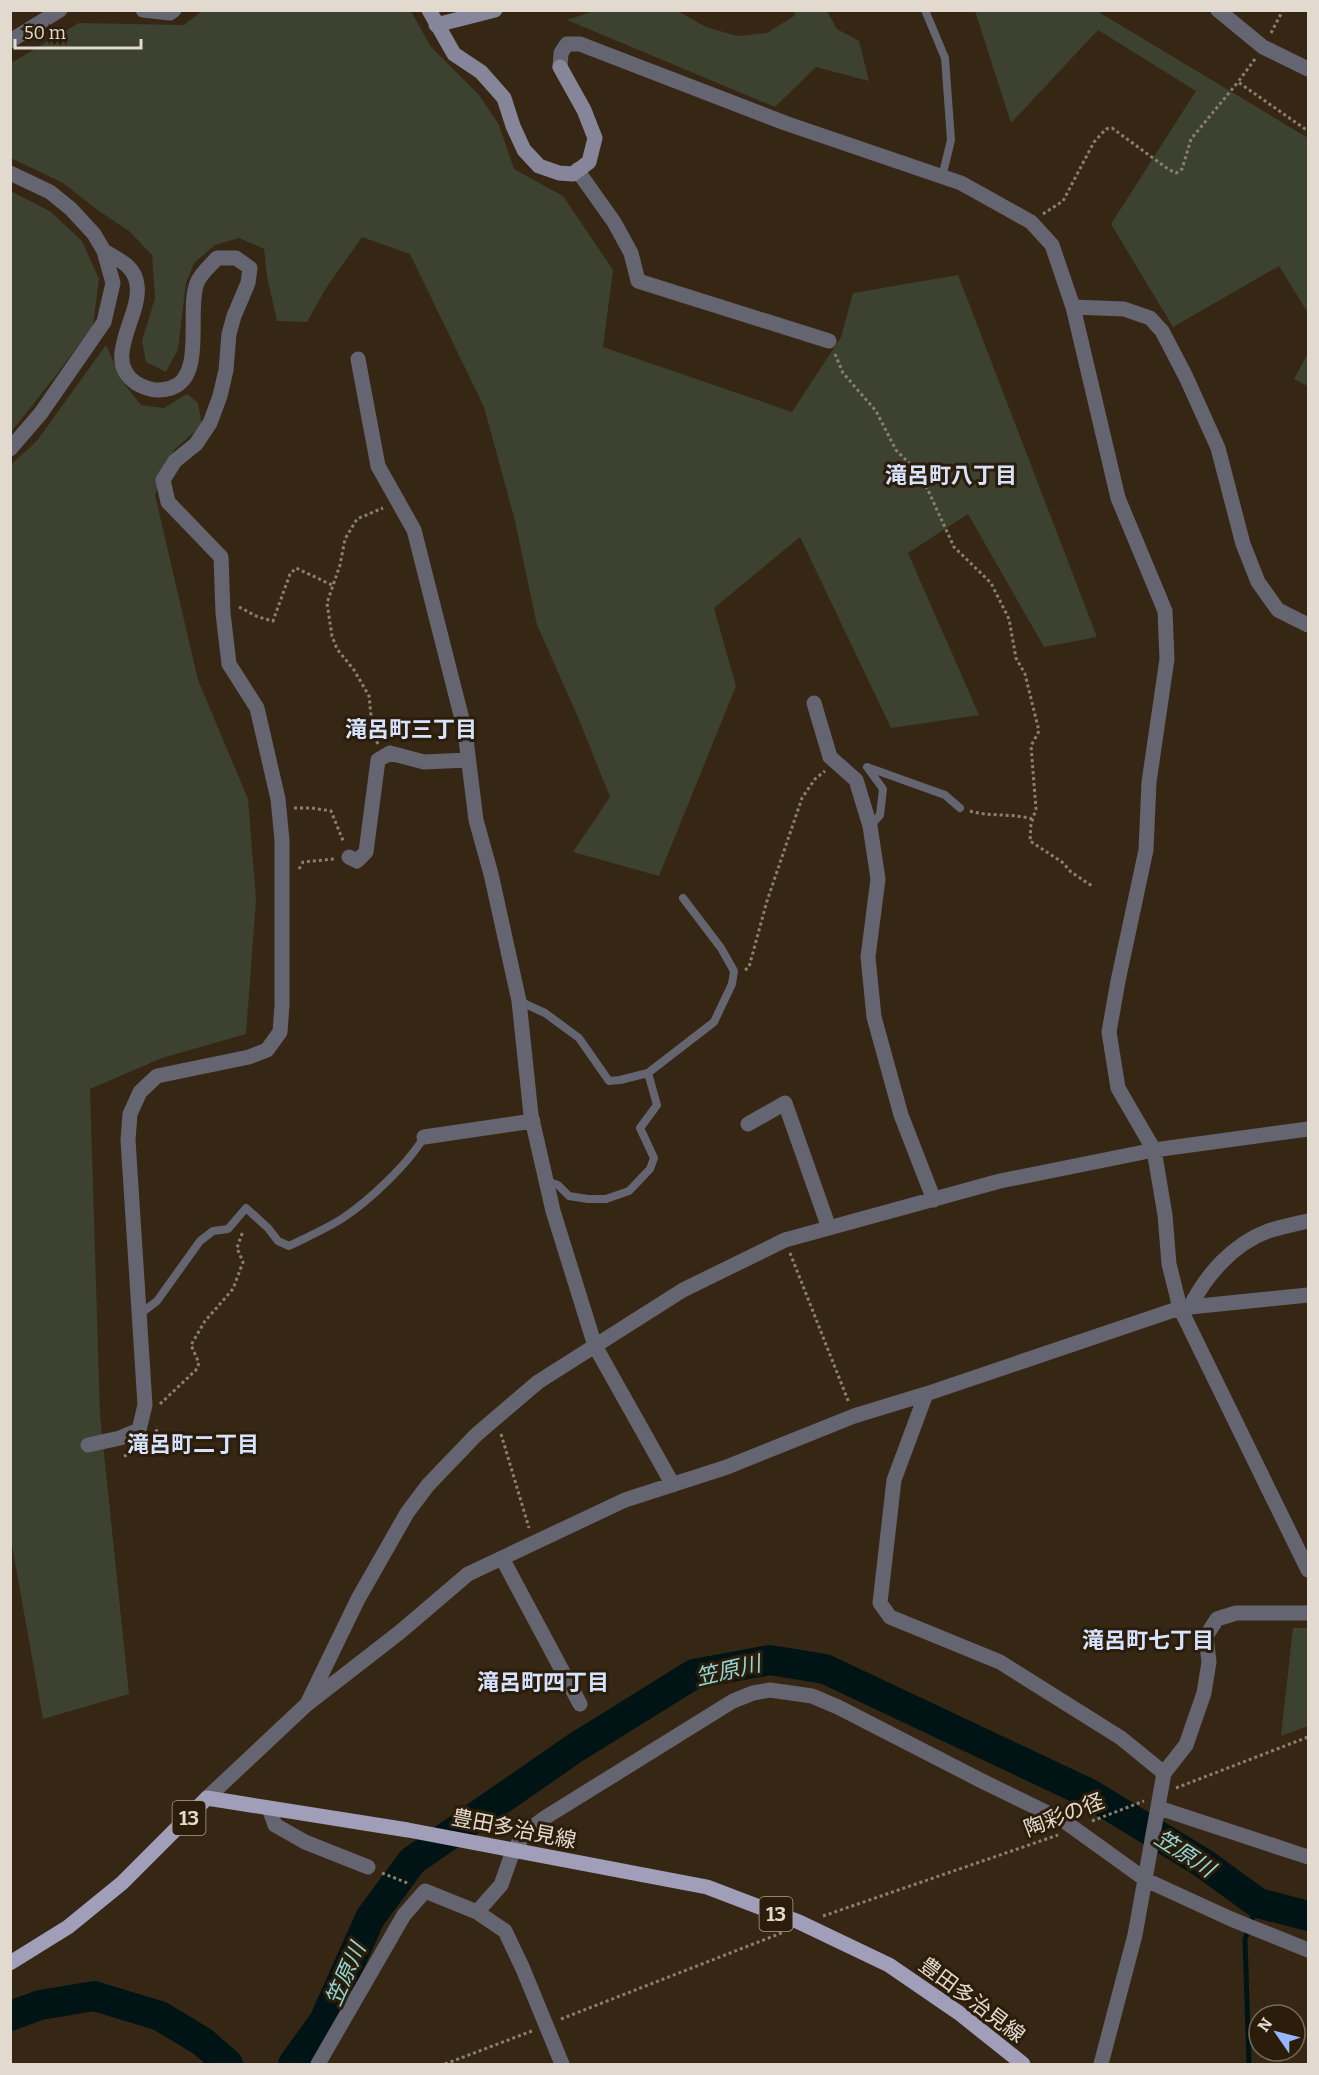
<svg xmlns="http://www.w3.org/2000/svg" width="1319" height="2075" font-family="Bitter,'Noto Sans JP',serif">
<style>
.green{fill:#3c4130}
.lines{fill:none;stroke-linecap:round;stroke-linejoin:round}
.stream{stroke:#001415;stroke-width:5}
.river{stroke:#001415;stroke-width:30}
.path{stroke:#8b7f70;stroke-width:3;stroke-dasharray:3 3;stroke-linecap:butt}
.lane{stroke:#656471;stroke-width:8}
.street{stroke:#656471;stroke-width:15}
.secondary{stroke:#868599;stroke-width:15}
.primary{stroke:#a09eb8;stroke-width:15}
.labels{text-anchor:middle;stroke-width:6;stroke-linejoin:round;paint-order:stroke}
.shield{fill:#2b1d0a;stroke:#aca194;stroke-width:1.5}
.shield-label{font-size:20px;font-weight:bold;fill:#e3dacf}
.street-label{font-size:21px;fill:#e3dacf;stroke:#2b1d0a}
.neighbourhood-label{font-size:22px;font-weight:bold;fill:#d6e3fe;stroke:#2b1d0a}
.water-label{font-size:22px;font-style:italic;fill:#8fd8da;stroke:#2b1d0a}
</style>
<rect width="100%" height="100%" fill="#352714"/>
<!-- green -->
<path class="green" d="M203 10 411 11 431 47 479 95 499 125 514 169 563 196 613 270 603 347 792 412 841 337 853 293 958 275 1097 637 1044 647 968 514 908 553 979 715 891 728 800 537 714 608 736 686 659 876 573 852 610 797 578 717 537 625 515 521 484 407 410 254 362 237 326 288 307 322 277 321 267 277 264 249 239 238 215 245 194 263 186 283 178 349 166 372 146 362 142 341 155 298 152 255 129 231 99 211 63 183 11 158V63L79 23 184 25Z
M594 11H678L706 27 737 36 767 33 794 16 795 11H827L837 29 859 41 869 81 816 67 775 107 567 20Z
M975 11H1097L1308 138V313L1279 266 1173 327 1111 224 1196 91 1098 30 1011 123Z
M11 191 51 212 82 241 99 279 93 325 57 374 11 432Z
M106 345 122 381 141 405 164 408 187 394 198 403 202 425 174 450 155 495 198 680 248 799 256 900 246 1034 162 1058 90 1089 100 1415 129 1694 43 1719 10 1534V465L36 442Z
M1308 353V386L1294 379Z
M1293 1628H1308V1726L1281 1736Z"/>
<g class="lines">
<!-- stream -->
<path class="stream" d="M1249 2064 1245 1939 1258 1903"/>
<!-- river -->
<path class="river" d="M10 2016 40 2005 94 1996 160 2016 203 2042 228 2064
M293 2064 324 2021 370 1918 412 1861 575 1748 694 1674 770 1660 825 1669 1090 1794 1203 1863 1258 1903 1308 1916"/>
<!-- path -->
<path class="path" d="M1271 33 1283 10
M1255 59 1238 82 1308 131
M1043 214 1063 201 1094 142 1106 129 1112 128 1168 169 1176 173 1182 169 1191 139 1238 82
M835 354 843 373 876 411 896 450 921 475 954 547 991 583 1009 619 1016 658 1025 674 1039 731 1031 746 1036 809 1031 824 1030 841 1062 862 1071 872 1092 886
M239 607 258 617 273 621 290 574 296 568 332 585
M378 744 373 735 369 696 354 670 337 649 332 636 327 603 340 565 345 539 357 519 383 508
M294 808H312L331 811 344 843
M970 811C990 817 1012 813 1032 819
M299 869 303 862 334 859
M745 970 749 967 767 901 802 798 815 779 825 771
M790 1253 849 1403
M160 1404 196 1370 199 1363 191 1345 205 1321 233 1289 243 1262 237 1248 243 1231
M501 1434 529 1528
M124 1456C139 1451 157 1445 157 1426
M1176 1788 1308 1737
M1092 1821 1144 1801
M382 1873 410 1884
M823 1916 1058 1835
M561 2019 784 1932
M445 2064 532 2031"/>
<!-- lane -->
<path class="lane" d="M925 10 945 58 951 140 942 177
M871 825 880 815 883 789 867 767 945 795 960 808
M519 1001 545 1013 579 1038 609 1081 620 1080 648 1073 714 1022 732 984 734 971 721 948 683 898
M546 1181 558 1185 569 1196 588 1199H606L629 1191 650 1169 654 1158 640 1128 657 1105 648 1073
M140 1314 157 1301 200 1241 213 1231 228 1229 246 1208 268 1228 278 1241 289 1246C307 1237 326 1229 343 1218 370 1200 408 1164 424 1137"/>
<!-- street -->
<path class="street" d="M143 10 170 13 174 10
M1218 10 1263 47 1308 69
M10 41 60 10
M560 67 561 53 567 44H580L785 123 961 183 1031 222 1052 245 1073 307 1118 498 1165 611 1167 659 1149 782 1146 850 1118 981 1109 1032 1118 1088 1154 1150 1165 1215 1169 1264 1180 1308 1308 1570
M577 170 614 222 631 253 638 281 829 341
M10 173 50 192 71 209 94 234 104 251 113 283 104 322 41 413 10 449
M1073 307 1124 309 1150 318 1162 331 1186 377 1218 448 1243 544 1258 582 1278 610 1308 625
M358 359 378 466 414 530 465 731 476 820 491 874 519 1001 531 1115 553 1211 595 1346 673 1485
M814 703 830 757 856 780 870 826 878 879 868 957 874 1017 901 1115 934 1200
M349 857 357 861 366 852 378 760 390 753 424 762 468 760
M748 1124 785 1103 829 1228
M424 1137 533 1121
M1190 1307C1206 1275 1233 1244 1268 1231 1281 1227 1295 1224 1308 1221
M926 1394 894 1480 880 1603 890 1617 1000 1662 1121 1738 1164 1773
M88 1445 120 1438 139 1430 145 1405 128 1140 130 1114 140 1092 157 1076 249 1057 267 1050 280 1032 282 1005V840L278 799 257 708 229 664 223 613 221 557 168 502 163 480 175 461 196 444 210 423 220 396 226 370 229 334 234 316 248 283 250 268 236 258H217C211 265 200 274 197 283 186 311 206 377 171 388 158 392 148 390 136 383 101 360 142 315 137 285 135 266 119 260 104 251
M502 1558 580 1704
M308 1702 358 1599 407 1513 428 1485 476 1435 538 1382 683 1290 785 1240 1000 1181 1154 1150 1308 1129
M207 1798 306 1705 400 1632 468 1574 625 1500 727 1467 854 1416 926 1394 1180 1308 1308 1295
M269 1808 275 1825 305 1842 368 1867
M1159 1808 1308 1857
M477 1912 501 1885 513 1851 527 1831 546 1817 733 1701 753 1693 770 1690 812 1696 838 1707 980 1780 1064 1821 1146 1880 1231 1919 1308 1950
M318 2064 404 1915 425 1891 477 1912 505 1931 523 1969 562 2064
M1101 2064 1135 1935 1164 1773 1186 1745 1204 1693 1209 1662 1206 1636 1217 1619 1236 1613H1308"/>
<!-- secondary -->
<path class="secondary" d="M429 10 454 54 481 72 504 98 513 126 524 150 539 166 559 173 573 174 589 162 595 138 584 110 560 67
M436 25 495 10"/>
<!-- primary -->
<path class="primary" d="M10 1963 68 1927 122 1883 207 1798 408 1830 707 1887 799 1922 889 1965 959 2013 1023 2064"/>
</g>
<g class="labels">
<!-- shield labels -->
<g class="shield">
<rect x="172.5" y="1801" width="33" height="34" rx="4.5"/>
<rect x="759.5" y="1897" width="33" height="34" rx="4.5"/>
</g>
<g class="shield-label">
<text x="189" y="1825">13</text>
<text x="776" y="1921">13</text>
</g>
<!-- street labels -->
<g class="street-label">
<text transform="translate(1064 1815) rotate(-21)" y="7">陶彩の径</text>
<text transform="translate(514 1829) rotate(11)" y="7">豊田多治見線</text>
<text transform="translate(972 2000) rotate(37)" y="7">豊田多治見線</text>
</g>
<!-- neighbourhood labels -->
<g class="neighbourhood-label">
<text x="951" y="483">滝呂町八丁目</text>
<text x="411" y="737">滝呂町三丁目</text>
<text x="193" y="1452">滝呂町二丁目</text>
<text x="1148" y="1648">滝呂町七丁目</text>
<text x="543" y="1690">滝呂町四丁目</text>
</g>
<!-- water labels -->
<g class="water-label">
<text transform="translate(728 1670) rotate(-13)" y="8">笠原川</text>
<text transform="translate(1185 1853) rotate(33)" y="8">笠原川</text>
<text transform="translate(345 1974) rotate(-66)" y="8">笠原川</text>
</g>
</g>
<!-- border -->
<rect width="1319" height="2075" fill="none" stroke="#e3dacf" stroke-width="24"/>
<!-- north arrow -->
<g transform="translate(1277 2033) rotate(305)"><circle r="28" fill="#2b1d0a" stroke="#756959" stroke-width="1.5"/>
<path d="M0-4.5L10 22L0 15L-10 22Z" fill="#96b6fd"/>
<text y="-9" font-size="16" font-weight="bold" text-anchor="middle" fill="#e3dacf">N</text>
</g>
<!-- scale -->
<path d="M15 39v9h126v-9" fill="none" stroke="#e3dacf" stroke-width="3"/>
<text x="24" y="39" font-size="18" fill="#e3dacf" stroke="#2b1d0a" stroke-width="4.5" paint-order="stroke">50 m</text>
</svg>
